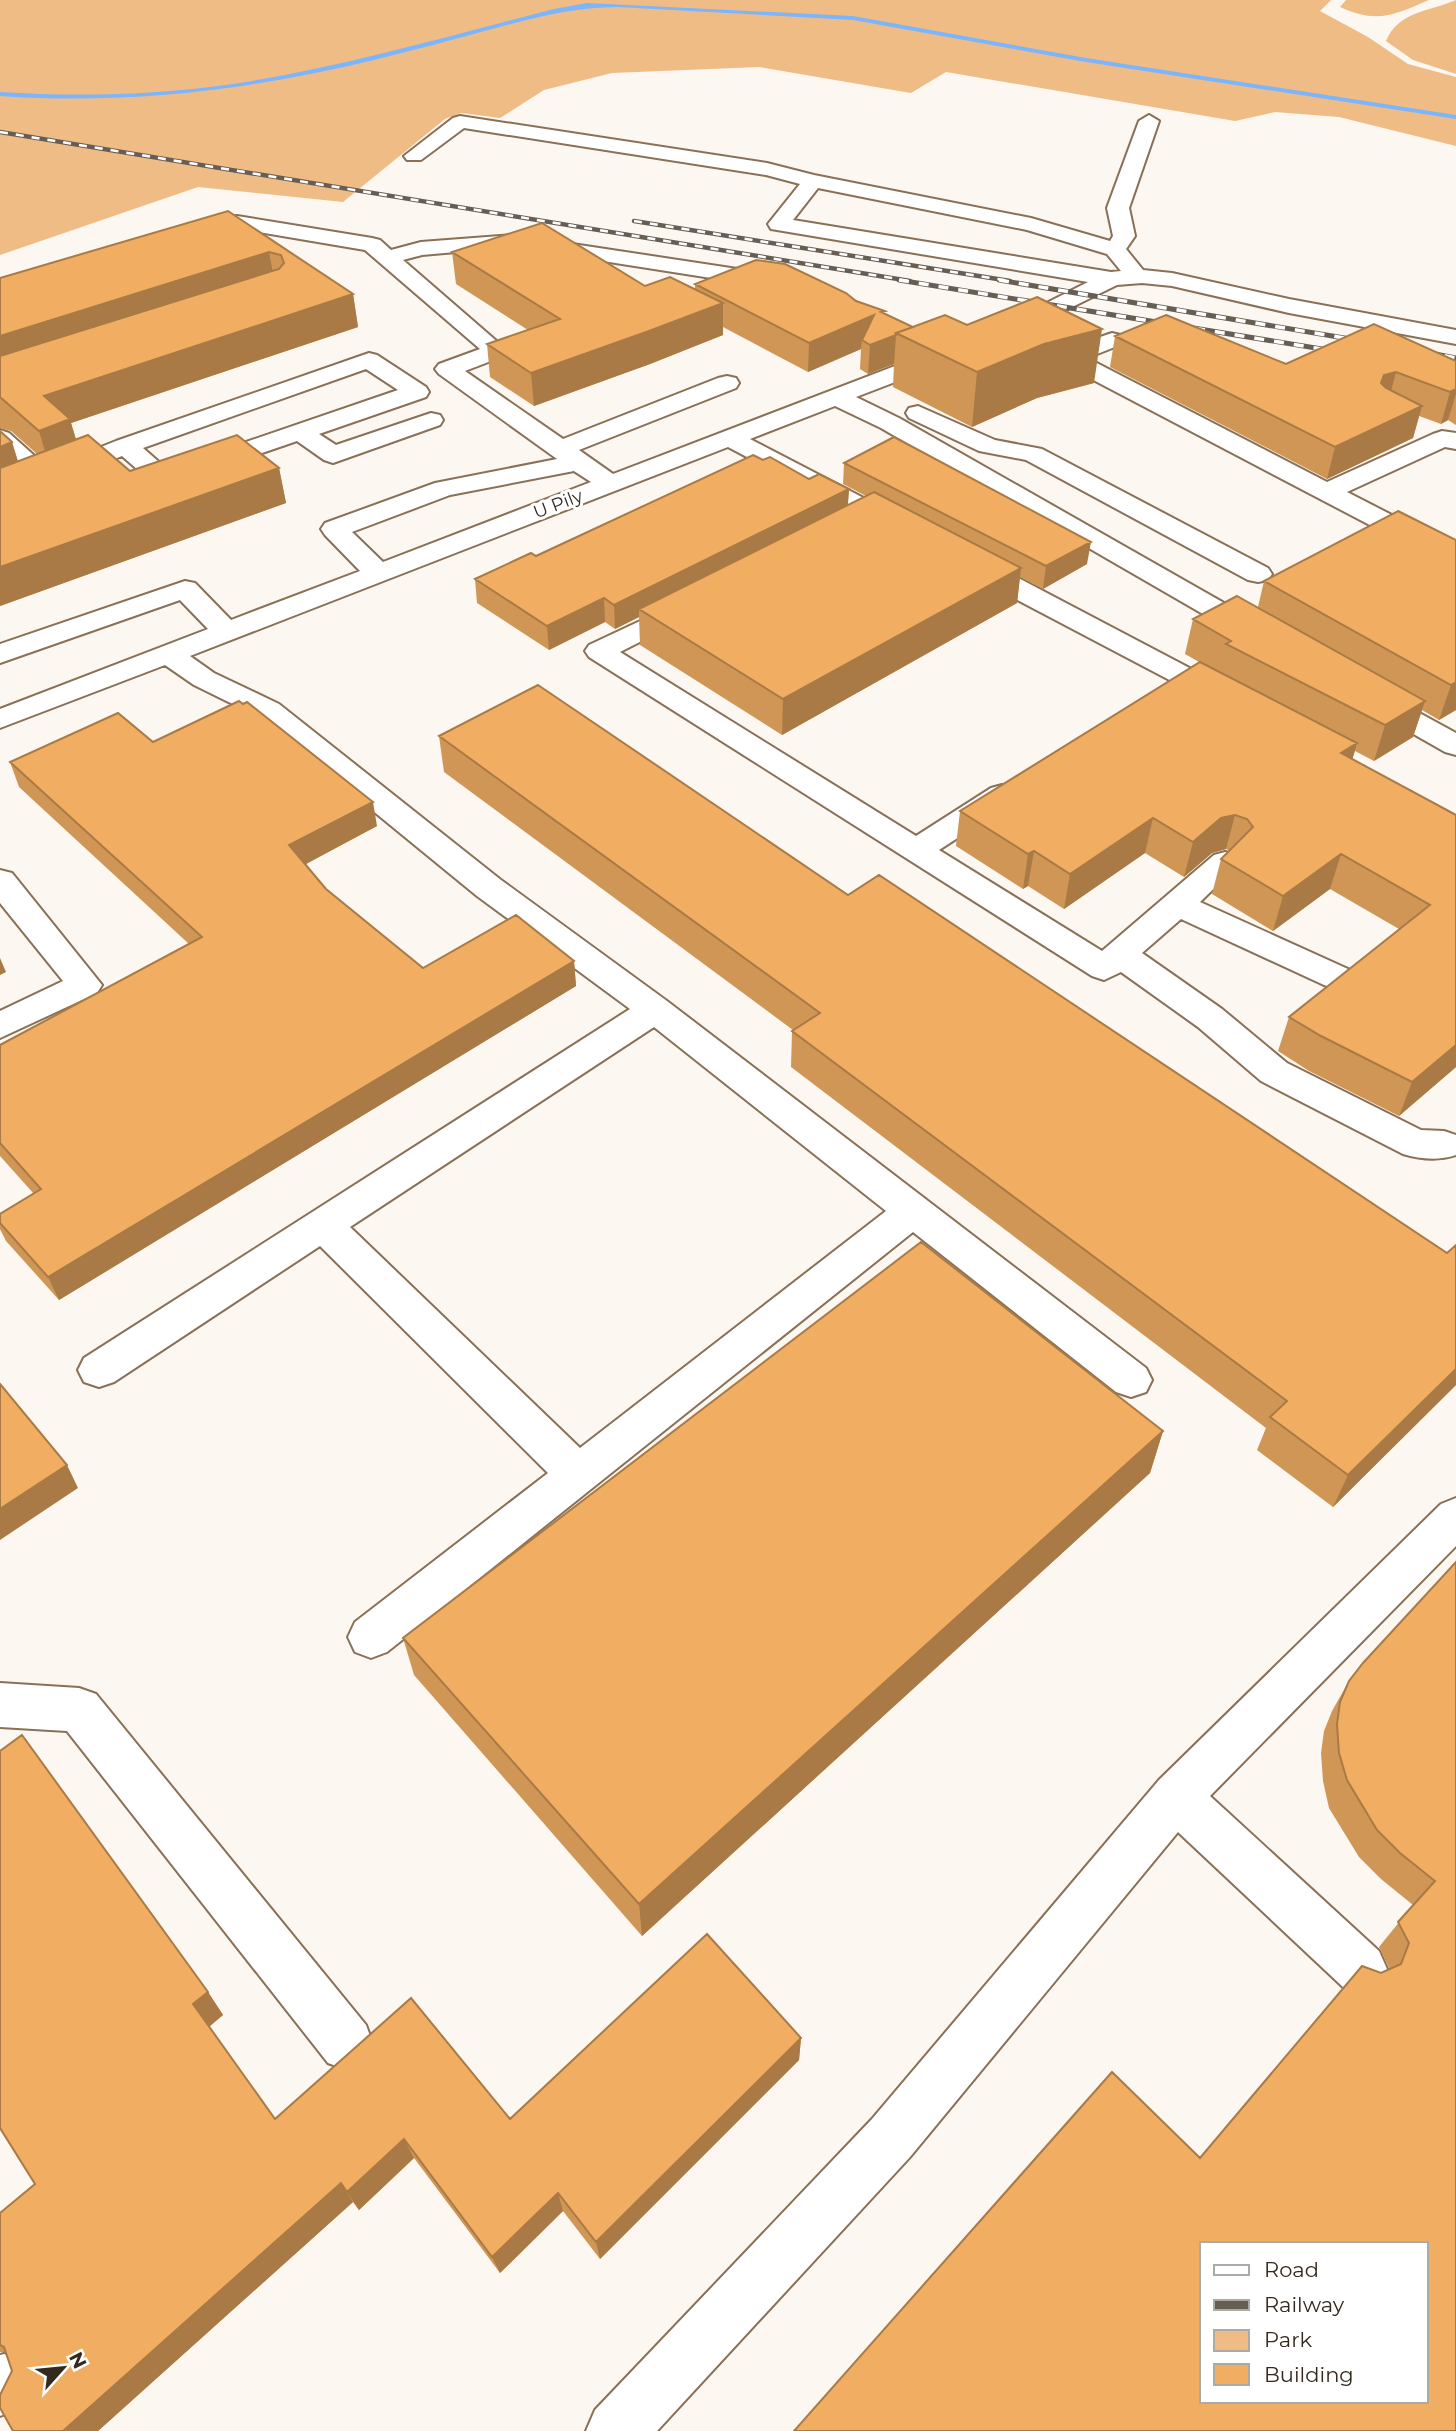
<svg xmlns="http://www.w3.org/2000/svg" width="1456" height="2431" font-family="Montserrat,sans-serif">
<style>
.green{fill:#f0bc85}
.lines{fill:none;stroke-linecap:round;stroke-linejoin:round}
.stream{fill:#7bb5fd;fill-rule:evenodd}
.minor-casing{stroke:#897056;stroke-width:4}
.minor{fill:#fff;fill-rule:evenodd}
.rail-far1-casing{stroke:#665d53;stroke-width:4.5}
.rail-casing{stroke:#665d53;stroke-width:5}
.rail-far1{stroke:#fff;stroke-width:2.5;stroke-dasharray:8;stroke-linecap:butt}
.rail{stroke:#fff;stroke-width:3.5;stroke-dasharray:10;stroke-linecap:butt}
.wall{fill:#cf9655}
.shaded-wall{fill:#a97a45}
.building{fill:#f1ae63;stroke:#a97a45;stroke-width:2;fill-rule:evenodd}
.labels{text-anchor:middle;stroke-width:6;stroke-linejoin:round;paint-order:stroke}
.far-street-label{font-size:18px;fill:#33291e;stroke:#fff}
</style>
<rect width="100%" height="100%" fill="#fcf7f1"/>
<!-- green -->
<path class="green" d="M0 0H1331L1320 11 1368 37 1408 64 1456 77V146L1339 117 1275 112 1235 121 946 72 911 93 759 67 612 73 544 90 500 118 461 113 445 119 343 202 198 187 0 255Z
M1346 0H1429C1394 15 1377 24 1340 7Z
M1456 0V74L1413 60 1386 41C1399 11 1428 12 1456 0Z"/>
<g class="lines">
<!-- stream -->
<path class="stream" d="M587 3 853 16 1086 58 1456 115V119L1086 62 853 20 617 7C574 7 534 18 492 29 453 40 413 50 374 60 250 90 127 105 0 96V92C78 97 156 95 233 84 342 67 448 36 554 9Z"/>
<defs>
<path id="minor" d="M1149 115 1159 121 1129 208 1135 236 1126 249 1143 270 1172 273 1289 299 1456 330V344L1289 313 1172 286 1142 283 1117 285 1011 337 1003 335 999 330 1003 325 1088 282 771 229 768 224 800 184 766 175 464 128 421 160H407L404 156 453 118 460 116 767 163 814 175 1031 218 1110 241 1113 236 1107 208 1139 121ZM818 188 1027 230 1107 254 1121 271 1111 272 793 220Z
M237 216 372 238 380 240 391 250 421 242 513 235 784 276 787 281 784 286 776 288 513 247 422 255 403 260 508 351 504 356 465 371 563 439 718 378 727 376 736 378 739 383 736 388 579 450 613 474 934 351H950L954 356 950 361 856 397 899 418 1268 628 1272 634 1268 640 1258 643 1248 640 881 428 835 406 750 439 908 521 912 527 908 533 899 535 890 533 728 447 190 656 214 673 279 704 501 880 667 1001 1146 1368 1152 1380 1146 1392 1131 1397 1116 1392 913 1232 387 1652 371 1658 355 1652 348 1637 355 1622 548 1473 320 1246 114 1382 99 1387 84 1382 78 1370 84 1358 630 1009 477 896 257 716 194 685 165 665 0 728V709L208 629 180 600 0 663V644L185 581 195 583 231 620 360 571 325 535 321 529 325 523 435 483 557 459 439 374 435 369 439 364 480 349 365 250 229 227 226 222 229 217ZM574 471 591 482 383 562 352 532 450 495ZM654 1027 886 1211 580 1448 350 1227Z
M1112 333 1120 335 1124 340 1120 345 1087 358 1327 482 1433 434 1442 431 1456 433V449L1445 447 1347 492 1456 548V567L1446 565 1040 352 1036 347 1040 342 1048 340 1068 348Z
M369 353 377 355 426 387 429 392 426 397 319 434 336 445 431 413 440 415 443 420 440 425 333 463 324 460 297 441 163 487 154 484 122 456 0 505V488L27 477 0 452V430L9 433 48 468 116 441ZM366 369 398 390 167 469 143 448Z
M918 406 995 440 1042 449 1268 568 1272 574 1268 580 1258 582 1248 580 1026 460 979 451 909 418 906 413 909 408Z
M974 558 984 560 1237 693 1242 699 1237 705 1227 708 1217 705 964 572 960 566 964 560Z
M687 599 697 601 701 607 697 613 620 652 916 836 991 788 1002 785 1013 788 1018 795 1013 802 939 850 1102 951 1214 855 1225 852 1236 855 1241 862 1200 902 1348 969 1353 977 1348 985 1336 989 1324 985 1181 919 1142 953 1222 1009 1287 1063 1421 1130 1444 1131 1456 1135V1155C1438 1161 1420 1159 1403 1154L1261 1081 1198 1027 1121 972 1104 980 1092 976 589 657 585 651 589 645Z
M1371 689 1381 692 1456 733V755L1445 752 1361 704 1356 698 1361 692Z
M0 870 12 873 102 985 97 993 0 1038V1011L63 981 0 903Z
M1456 1498V1546L1210 1796 1379 1951 1387 1969 1379 1987 1361 1995 1343 1987 1178 1832 910 2157 657 2431H586L595 2410 872 2119 1159 1780 1441 1504Z
M0 1683 79 1688 96 1694 366 2025 373 2044 366 2063 347 2070 328 2063 67 1731 0 1727Z
M4 2354 25 2362 33 2383 21 2408 0 2416V2355Z"/>
</defs>
<!-- minor casing -->
<use href="#minor" class="minor-casing"/>
<!-- minor -->
<use href="#minor" class="minor"/>
<defs>
<path id="rail-far1" d="M0 132 910 281
M634 221 1010 281"/>
<path id="rail" d="M899 280 1340 352
M999 280 1362 341
M1425 352 1456 358"/>
</defs>
<!-- rail-far1 casing -->
<use href="#rail-far1" class="rail-far1-casing"/>
<!-- rail casing -->
<use href="#rail" class="rail-casing"/>
<!-- rail-far1 -->
<use href="#rail-far1" class="rail-far1"/>
<!-- rail -->
<use href="#rail" class="rail"/>
</g>
<!-- wall -->
<path class="wall" d="M228 211 353 294 358 327 71 423 76 439 130 471 279 468 286 503 0 606 12 442 18 461 37 454 11 431 0 428V278Z
M452 252 645 286 695 289V284L856 301 885 311 884 314 913 327 1094 383 1037 398 972 427 893 387 894 364 868 374 860 369 861 349 808 372 723 327V335L650 364 534 406 490 377 487 344 528 330 456 284Z
M1115 336 1286 364 1456 361V425L1448 420 1441 424 1419 416 1413 438 1327 479 1110 367Z
M763 460 809 479 849 489 848 505 866 496 843 484 844 463 1087 564 1043 589 1020 577 1017 603 782 735 640 645 639 617 615 629 605 622 549 650 477 603 475 579 536 556Z
M1456 540V710L1439 720 1422 710 1413 737 1374 761 1355 751 1352 759 1456 815V1067L1399 1116 1309 1071 1278 1051 1289 1017 1399 929 1330 889 1273 931 1212 894 1221 859 1230 851 1226 849 1212 853 1184 877 1145 853 1064 909 1028 886 1023 889 956 846 960 811 1199 662 1185 654 1193 619 1258 607 1264 581Z
M439 736 1456 1385 1333 1507 1257 1450 1266 1428 791 1067 792 1031 793 1030 444 772Z
M153 742 377 826 305 864 326 889 423 968 574 961 576 986 59 1300 6 1241 0 1229V1214L34 1194 0 1156V1045L189 944 19 787 10 762Z
M1163 1431 1150 1473 642 1936 414 1675 403 1638Z
M1456 1562V2431L1200 2158 1381 1973 1389 1970V1968L1379 1947 1413 1905 1381 1879 1359 1857 1329 1808 1323 1781 1321 1753 1324 1731 1332 1711 1349 1681Z
M208 1992 223 2015 209 2026 275 2119H510L801 2038 799 2060 600 2259 563 2211 500 2273 414 2158 359 2210 353 2202 98 2431H13L12 2371 6 2352H0V2213L35 2184Z"/>
<!-- shaded-wall -->
<path class="shaded-wall" d="M269 252 275 284 0 372V336Z
M353 294 358 327 71 423 80 453 49 465 39 431 44 396Z
M723 303V335L650 364 534 406 531 373Z
M874 315 896 335 894 364 868 374 870 345 862 340 861 349 808 372 809 343Z
M1102 329 1094 383 1037 398 972 427 977 372 1044 344Z
M1396 372 1388 403 1381 383 1384 375Z
M1456 389V394L1448 420 1441 424 1450 392Z
M1422 406 1413 438 1327 479 1335 447Z
M12 442 22 476 0 486V447Z
M279 468 286 503 0 606V567Z
M849 489 847 513 639 609V617L615 629 614 605Z
M1091 542 1087 564 1043 589 1046 566Z
M1021 568 1017 603 782 735 783 699Z
M604 598 605 622 549 650 547 626Z
M1456 682V710L1439 720 1451 685Z
M1425 701 1413 737 1374 761 1385 725Z
M1357 743 1347 778 1341 753Z
M373 802 377 826 295 870 289 845Z
M1235 815 1226 849 1212 853 1184 877 1193 842 1221 818Z
M1153 818 1145 853 1064 909 1070 874Z
M1034 851 1028 886 1023 889 1028 854Z
M1341 854 1330 889 1273 931 1283 896Z
M0 958 6 972 0 975Z
M574 961 576 986 59 1300 48 1277Z
M1456 1045V1067L1399 1116 1412 1082Z
M1456 1369V1385L1333 1507 1348 1475Z
M1163 1431 1150 1473 642 1936 639 1904Z
M67 1465 78 1488 0 1540V1509Z
M208 1992 223 2015 209 2027 193 2004Z
M801 2038 799 2060 600 2259 596 2242Z
M404 2139 414 2158 359 2210 347 2192Z
M341 2183 353 2202 98 2431H63Z
M558 2193 563 2211 500 2273 492 2257Z"/>
<!-- building -->
<path class="building" d="M228 211 353 294 44 396 70 419 39 431 0 397V356L279 269 284 263 281 255 269 252 0 336V278Z
M542 223 645 286 670 277 723 303 649 331 531 373 487 344 560 319 452 252Z
M756 260 785 264 846 293 856 301 885 311 881 312 913 327 896 333V335L870 345 862 340 874 315 809 343 695 284Z
M1037 297 1102 329 1044 344 977 372 896 333 945 315 967 325Z
M1166 315 1286 364 1374 324 1456 361V389L1450 392 1396 372 1384 375 1381 383 1386 388 1422 406 1335 447 1115 336Z
M0 431 12 442 0 447Z
M88 435 130 471 237 435 279 468 0 567V468Z
M894 437 1091 542 1046 566 844 463Z
M753 455 763 460 770 457 809 479 819 474 849 489 614 605 604 598 547 626 475 579 531 553 536 556Z
M874 492 1021 568 783 699 639 609Z
M1398 511 1456 540V682L1451 685 1264 581Z
M1237 596 1425 701 1385 725 1226 644 1231 641 1193 619Z
M1200 662 1357 743 1341 753 1456 815V1045L1412 1082 1321 1036 1289 1017 1430 905 1341 854 1283 896 1221 859 1253 827 1247 819 1235 815 1221 818 1193 842 1153 818 1070 874 1034 851 1028 854 960 811Z
M538 685 848 895 879 875 1447 1253 1456 1245V1369L1348 1475 1270 1417 1287 1401 792 1031 820 1013 439 736Z
M239 701 243 704 247 702 373 802 289 845 326 889 423 968 516 915 574 961 48 1277 0 1223V1214L41 1189 0 1143V1045L202 937 10 762 118 713 153 742Z
M921 1242 1163 1431 639 1904 403 1638Z
M0 1384 67 1465 0 1509Z
M1456 1562V2431H794L1112 2072 1200 2158 1362 1966 1381 1973 1401 1964 1409 1943 1398 1922 1435 1881 1400 1853 1377 1830 1347 1780 1339 1753 1337 1724 1340 1702 1349 1681 1363 1663ZM1202 2244H1426V2401H1202Z
M22 1735 208 1992 193 2004 275 2119 411 1998 510 2119 707 1934 801 2038 596 2242 558 2193 492 2257 404 2139 347 2192 341 2183 63 2431H13L0 2408V2395L12 2371 4 2347 0 2345V2213L35 2184 0 2128V1751Z"/>
<g class="labels">
<!-- far-street labels -->
<g class="far-street-label">
<text transform="translate(558 504) rotate(-21)" y="6">U Pily</text>
</g>
</g>
<!-- legend -->
<rect x="1200" y="2242" width="228" height="161" fill="#ffffff" stroke="#ada9a5" stroke-width="2"/>
<rect x="1214" y="2265" width="35" height="10" fill="#ffffff" stroke="#ada9a5" stroke-width="2"/>
<text x="1264" y="2277" font-size="21" fill="#33291e">Road</text>
<rect x="1214" y="2300" width="35" height="10" fill="#665d53" stroke="#ada9a5" stroke-width="2"/>
<text x="1264" y="2312" font-size="21" fill="#33291e">Railway</text>
<rect x="1214" y="2330" width="35" height="21" fill="#f0bc85" stroke="#ada9a5" stroke-width="2"/>
<text x="1264" y="2347" font-size="21" fill="#33291e">Park</text>
<rect x="1214" y="2364" width="35" height="21" fill="#f1ae63" stroke="#ada9a5" stroke-width="2"/>
<text x="1264" y="2382" font-size="21" fill="#33291e">Building</text>
<!-- north arrow -->
<g transform="translate(63 2368) rotate(63)" stroke="#ffffff" stroke-width="5" paint-order="stroke">
<path d="M0-5L12 26L0 18L-12 26Z" fill="#33291e"/>
<text y="-10" font-size="19" font-weight="bold" text-anchor="middle" fill="#33291e">N</text>
</g>
</svg>
